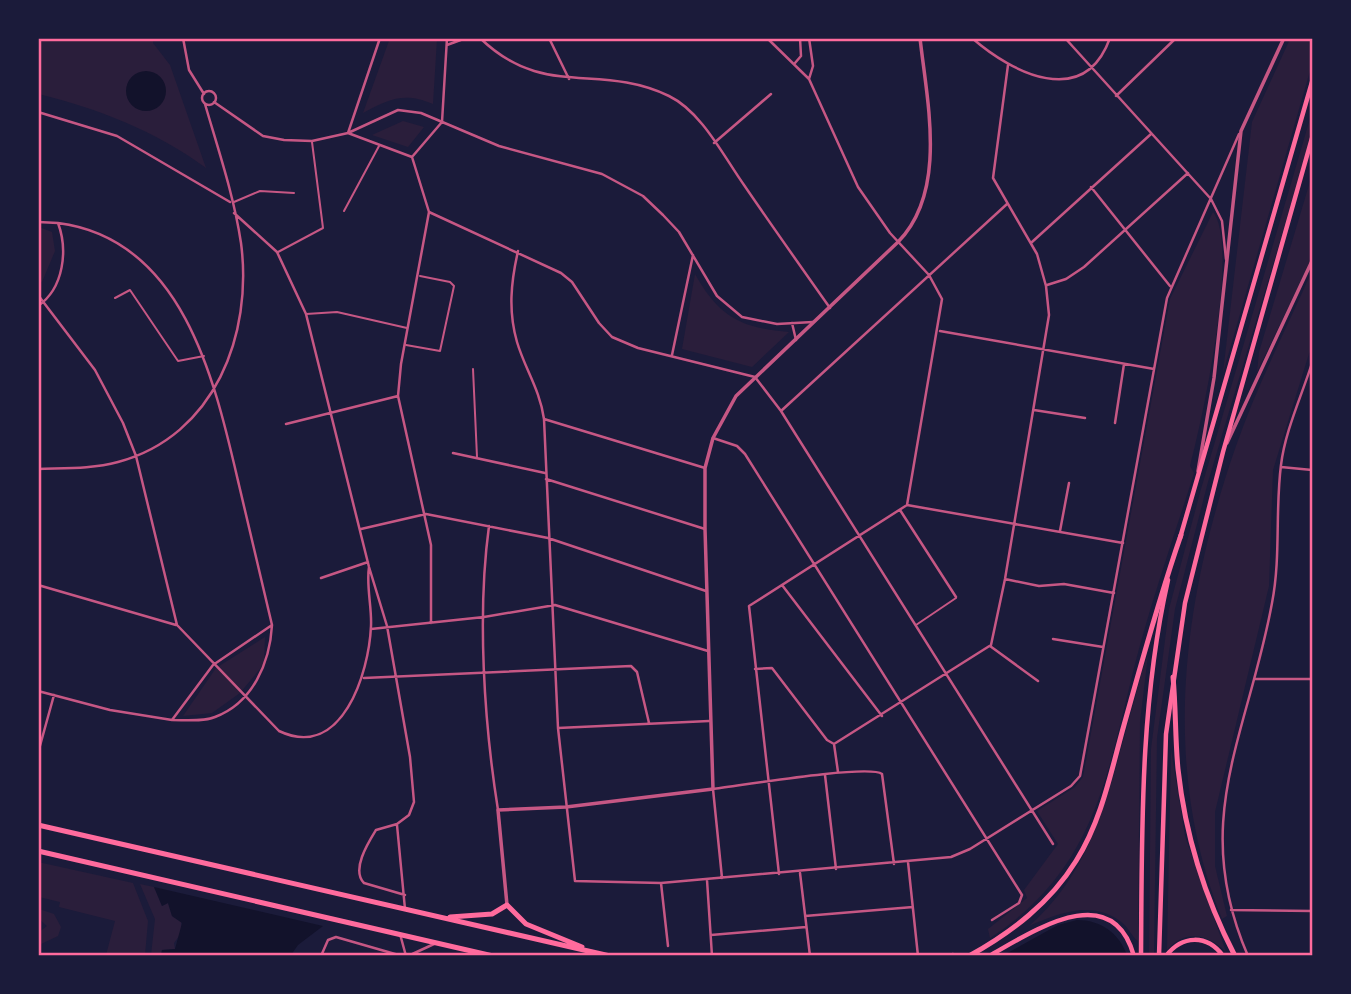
<svg xmlns="http://www.w3.org/2000/svg" width="1351" height="994" font-family="'Space Grotesk',sans-serif">
<style>
.green{fill:#2a1e3b}
.water{fill:#12122b}
.lines{fill:none;stroke-linecap:round;stroke-linejoin:round}
.service{stroke:#c65784;stroke-width:2}
.minor{stroke:#c65784;stroke-width:2.5}
.tertiary{stroke:#c65784;stroke-width:3.5}
.trunk{stroke:#ff6b9d;stroke-width:4.5}
.motorway{stroke:#ff6b9d;stroke-width:5}
.neatline{fill:none;stroke:#ff6b9d;stroke-width:2.5}
</style>
<rect width="100%" height="100%" fill="#1b1b3a"/>
<!-- green -->
<path class="green" d="M390 38 437 39 433 104C404 92 389 99 363 113Z
M39 39H153V43L170 65 206 168C156 131 99 109 39 94Z
M1290 39H1312V64L1223 373 1252 122Z
M1312 112V134L1208 482 1175 609 1157 738 1154 955 1149 956 1151 749 1169 609 1201 489Z
M403 121 424 127 408 147 372 135Z
M1312 175V258L1257 372 1259 352Z
M1213 212C1240 246 1202 422 1190 466L1194 473C1176 530 1156 587 1140 645 1108 763 1102 865 990 938L988 929 1027 898 1024 890 1058 844 1037 811 1075 787 1083 777 1170 299Z
M39 227 52 232 55 251 42 282 39 281Z
M1312 271V344L1273 470 1269 586 1215 812V866L1227 916 1222 919C1160 766 1183 598 1236 446 1257 386 1286 329 1312 271Z
M695 274C719 317 741 328 789 332L752 367 682 349Z
M265 637 264 664 240 693 212 713 183 716 216 668Z
M1148 655 1140 722 1138 941C1132 937 1128 926 1120 921 1092 900 1058 913 1029 926 1093 871 1109 790 1131 712 1137 693 1140 673 1148 655Z
M1171 749 1185 836 1226 952C1208 934 1185 929 1167 950Z
M38 862 133 883 148 921 145 955H106L115 921 59 907 60 902 39 897Z
M140 884 154 887 162 906 168 903 172 916 181 922 182 932 174 943 175 949 162 950 161 955H151L155 919Z
M39 909 54 914 61 927 58 936 39 945V932L47 926 39 919Z"/>
<!-- water -->
<path class="water" d="M126 91a20 20 0 1 1 40 0a20 20 0 1 1-40 0Z
M154 887 323 926 298 945 291 955H161L162 950 175 949 182 923 172 916 168 903 162 906Z
M1077 920C1101 920 1119 933 1127 955H1004L1058 925Z"/>
<g class="lines">
<!-- service -->
<path class="service" d="M234 202 260 191 294 193
M344 211 379 146
M278 252 323 228 312 142
M115 298 130 290 178 361 204 356
M306 314 337 312 407 328
M406 345 440 351 454 286 450 282 420 276
M473 369 477 457
M916 625 956 598"/>
<!-- minor -->
<path class="minor" d="M183 38 189 70 204 94
M480 38C544 100 598 62 669 96 702 112 724 157 744 185 772 226 801 267 830 308
M549 38 569 79
M767 38 809 79 858 187 890 233 929 275 942 299 907 505 749 606 779 874
M972 38C1012 73 1084 110 1110 38
M1065 38 1211 199 1222 221 1226 259
M447 45 466 38
M795 63 801 56 800 38
M809 79 813 66 809 38
M202 98a7 7 0 1 1 14 0a7 7 0 1 1-14 0Z
M1116 96 1176 38
M214 102 263 136 284 140 312 141 348 133 398 110 421 113 499 146 602 174 643 196 663 215 679 232 717 296 742 317 777 324 813 322
M38 112 117 136 230 202
M348 133 412 157 442 122 447 38
M348 133 380 38
M714 143 771 94
M412 157 429 212 401 364 398 396 431 545V623
M1091 187 1170 286
M429 212 561 273 572 282 599 323 612 337 638 348 755 377 781 411 1053 844
M234 213 277 252 306 314 369 567 387 626 410 757 414 802 409 815 397 824 376 830C368 843 351 870 364 883L405 895
M38 222 58 223C68 250 64 288 38 306
M58 223C184 239 215 382 239 485 250 531 261 578 272 625
M1032 242 1151 134
M518 251C511 282 508 311 517 342 525 369 540 390 544 419L558 728 575 881 661 883 951 857 970 849 1071 786 1080 776 1167 298 1239 134
M1047 285 1066 279 1084 267 1188 173
M38 295 95 370 123 423 136 456 177 625 279 731C342 761 369 673 371 626 372 607 366 586 369 567
M792 323 796 340
M940 331 1154 369
M672 355 693 255
M1034 410 1085 418
M781 411 1007 204
M544 419 705 468
M1115 423 1124 364
M286 424 398 396
M713 438 737 446 745 454 1022 895 1019 903 992 920
M453 453 545 473
M1281 467 1312 470
M38 469C65 468 92 469 118 462 215 436 253 334 241 243 234 196 218 149 205 104
M546 479 705 529
M907 505 1123 543
M900 510 956 597
M489 526C477 614 484 722 498 810
M361 529 426 514 548 538 706 591
M1060 531 1069 483
M321 578 368 562
M1005 579 1039 586 1064 584 1114 593
M38 585 176 625
M782 585 882 716
M272 625C270 662 253 703 215 717 202 722 186 720 172 720L213 665Z
M371 629 484 617 555 605 708 651
M1053 639 1103 647
M990 646 1038 681
M755 669 772 668 827 740 834 744 991 645 1005 579 1049 315 1046 286 1037 254 993 178 1008 65
M364 678 631 666 637 672 649 723
M1254 679H1312
M38 691 110 710 172 720
M558 728 709 721
M834 744 838 772
M38 753 54 695
M825 775 836 869
M397 825 405 909
M908 862 918 956
M800 873 810 956
M722 878 713 789C738 786 869 764 882 774L894 864
M707 880 712 956
M661 883 668 946
M1231 910 1312 911
M805 916 913 907
M400 934 406 956
M711 935 806 927
M321 956 328 940 336 937 402 956
M408 956 434 944
M948 956 953 954
M1248 956C1189 820 1248 735 1272 603 1281 557 1275 511 1281 465 1285 431 1302 395 1312 363"/>
<!-- tertiary -->
<path class="tertiary" d="M1227 443 1312 261
M1198 471 1214 378 1241 131 1284 38
M507 905 498 810 566 807 713 789 705 529V468L713 438 736 396 898 242C948 191 927 102 920 38"/>
<!-- trunk -->
<path class="trunk" d="M1180 538 1312 82
M989 956C1032 932 1112 877 1134 956
M1141 956C1142 829 1140 704 1168 580
M1159 956 1166 734 1185 603 1223 452 1312 138
M1166 956C1182 935 1207 934 1223 956"/>
<!-- motorway -->
<path class="motorway" d="M1173 677C1176 708 1175 738 1178 769 1185 833 1205 898 1235 956
M38 825 610 956
M38 851 493 956
M450 917 492 914 507 905 526 924 582 947
M969 956C1012 932 1050 903 1076 861 1102 820 1111 771 1124 725 1142 661 1159 598 1181 535"/>
</g>
<!-- border -->
<rect width="1351" height="994" fill="none" stroke="#1b1b3a" stroke-width="80"/>
<rect x="40" y="40" width="1271" height="914" class="neatline"/>
</svg>
